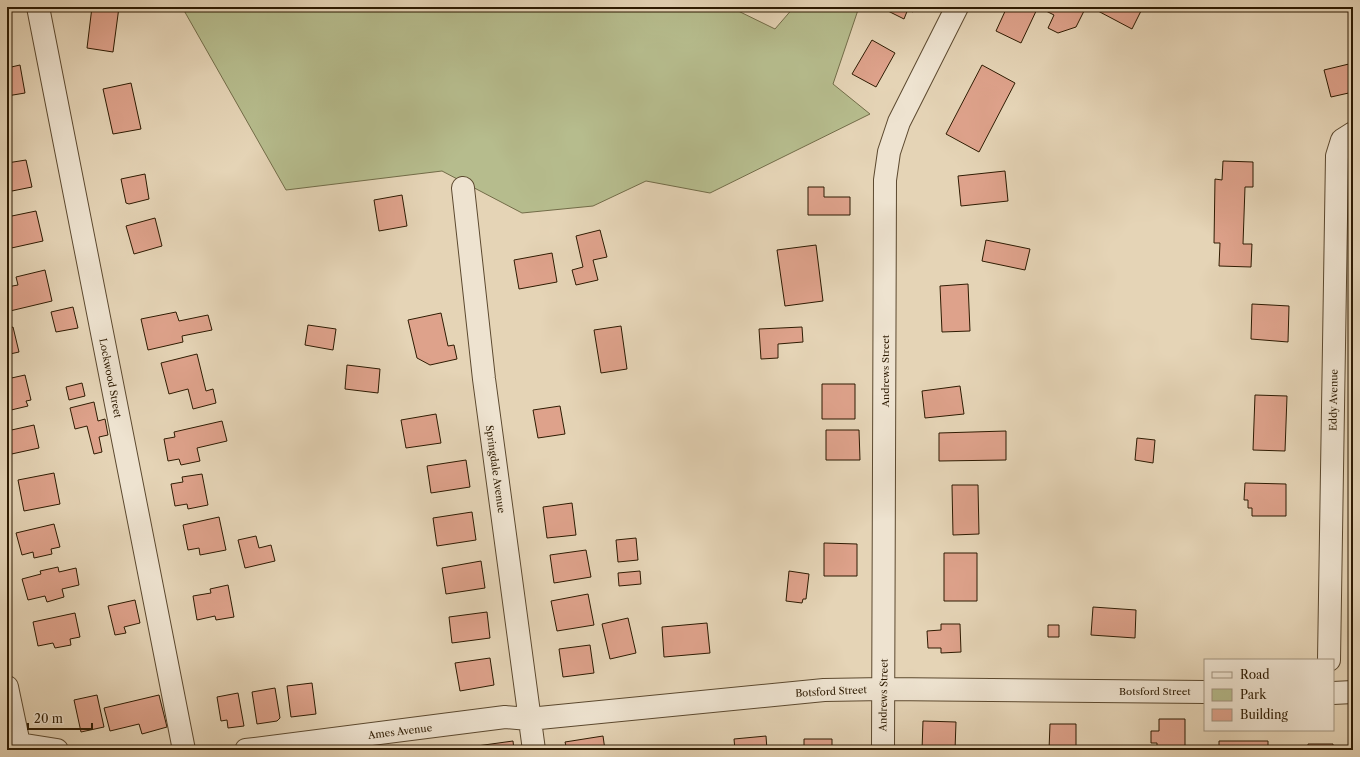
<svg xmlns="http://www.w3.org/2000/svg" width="1360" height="757" font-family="'Libre Caslon Text',serif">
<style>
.green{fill:#b6bc8d;stroke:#726c48}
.building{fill:#dea28b;stroke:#2e1b02}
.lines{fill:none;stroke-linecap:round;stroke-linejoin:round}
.minor-casing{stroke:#5c492f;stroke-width:24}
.minor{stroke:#eee3d0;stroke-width:22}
.labels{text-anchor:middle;stroke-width:3;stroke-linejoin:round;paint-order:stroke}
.street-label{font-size:10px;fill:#2e1b02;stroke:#eee3d0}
</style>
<rect width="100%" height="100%" fill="#e5d4b6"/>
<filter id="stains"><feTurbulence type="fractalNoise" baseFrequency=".005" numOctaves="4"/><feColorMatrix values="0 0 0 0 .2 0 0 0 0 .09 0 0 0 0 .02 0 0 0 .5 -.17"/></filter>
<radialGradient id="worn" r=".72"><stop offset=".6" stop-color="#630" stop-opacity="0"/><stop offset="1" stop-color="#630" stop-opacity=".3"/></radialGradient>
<!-- green -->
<path class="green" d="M182 7H730L775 29 794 7H859L833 84 870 114 710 193 646 181 593 206 522 213 442 171 286 190Z"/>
<!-- building -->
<path class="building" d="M92 7H119L113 52 87 48Z
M888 7H915L913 12 908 9 904 19 886 10Z
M1007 7H1038L1021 43 996 31Z
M1038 7H1086L1076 27 1058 33 1048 28 1054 15Z
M1098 7H1143L1132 29 1098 11 1097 10Z
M872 40 895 53 876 87 852 74Z
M1353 63V92L1331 97 1324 70Z
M20 65 25 93 7 96V68Z
M982 65 1015 83 979 152 946 134Z
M131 83 141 129 113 134 103 89Z
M26 160 32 187 7 192V163Z
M1223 161 1253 162V187H1245L1243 244H1252L1251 267 1219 266 1220 243H1214L1215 179 1222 180Z
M1005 171 1008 201 961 206 958 176Z
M145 174 149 199 129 204 126 203 121 179Z
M808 187H824V197H850V215H808Z
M402 195 407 226 379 231 374 200Z
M36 211 43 241 7 249V217Z
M155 218 162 246 134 254 126 226Z
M600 230 607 257 593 260 598 280 576 285 572 270 583 267 576 236Z
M986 240 1030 249 1025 270 982 261Z
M816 245 823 301 785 306 777 250Z
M552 253 557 282 519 289 514 260Z
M45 270 52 301 10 311 7 297V287L18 285 16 277Z
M968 284 970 331 942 332 940 286Z
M1252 304 1289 306 1288 342 1251 339Z
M73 307 78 328 56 332 51 312Z
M176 312 179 321 208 315 212 330 182 336 183 342 148 350 141 319Z
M441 313 448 346 454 345 457 359 430 365 417 358 408 320Z
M308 325 336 329 333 350 305 345Z
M621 326 627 369 601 373 594 330Z
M13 327 19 352 10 354 11 359 7 360V329Z
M802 327 803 342 778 344V358L761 359 759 329Z
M197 354 206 391 213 389 216 403 193 409 188 389 169 394 161 363Z
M347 365 380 369 378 393 345 389Z
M25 375 31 400 26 401 28 406 7 411V379Z
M82 383 85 396 69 400 66 387Z
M822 384H855V419H822Z
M960 386 964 414 925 418 922 391Z
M1255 395 1287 396 1285 451 1253 450Z
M94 402 98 421 105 419 108 435 99 437 102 452 94 454 87 426 75 429 70 408Z
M560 406 565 434 538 438 533 410Z
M436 414 441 443 406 448 401 420Z
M222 421 227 441 197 448 200 461 181 465 179 459 168 461 164 439 175 437 174 432Z
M34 425 39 448 7 455V431Z
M826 430H859L860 460H826Z
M1006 431V460L939 461V433Z
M1137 438 1155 440 1153 463 1135 460Z
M466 460 470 487 431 493 427 466Z
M54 473 60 504 24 511 18 480Z
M202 474 208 505 188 509 187 504 175 506 171 484 183 482 182 477Z
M1245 483 1286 484V516H1252V508H1248V500H1244Z
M952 485H978L979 534 953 535Z
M572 503 576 535 547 538 543 507Z
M472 512 476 540 437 546 433 518Z
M219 517 226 550 200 555 199 548 188 550 183 525Z
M54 524 60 547 51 549 52 554 34 558 33 552 22 555 16 533Z
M256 536 259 548 271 545 275 561 245 568 238 540Z
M636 538 638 560 618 562 616 540Z
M824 543 857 544V576H824Z
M586 550 591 577 554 583 550 555Z
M944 553H977V601H944Z
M481 561 485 588 446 594 442 568Z
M58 567 59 572 76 568 79 585 62 589 64 597 47 602 45 596 28 600 22 579 41 574 40 571Z
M640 571 641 584 619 586 618 573Z
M789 571 809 574 806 599H803L802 603 786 601Z
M228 585 234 617 216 620 215 616 197 620 193 596 211 593 210 589Z
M588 594 594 625 557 631 551 601Z
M135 600 140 623 124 627 126 633 115 635 108 606Z
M1093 607 1136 610 1135 638 1091 635Z
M487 612 490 638 452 643 449 617Z
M75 613 80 637 70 639 71 645 55 648 53 643 38 646 33 622Z
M628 618 636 653 610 659 602 624Z
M707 623 710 653 664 657 662 627Z
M941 624H960L961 652 941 653V648H928L927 631 941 630Z
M1048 625H1059V637H1048Z
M590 645 594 673 563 677 559 649Z
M490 658 494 685 460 691 455 663Z
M312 683 316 714 291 717 287 686Z
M275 688 280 718 277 721 257 724 252 692Z
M238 693 244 726 228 728 227 720 221 721 217 697Z
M97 695 104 727 81 732 74 700Z
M159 695 167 727 142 734 139 724 110 731 104 708Z
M1159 719H1185V750L1157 749V743H1151V731H1159Z
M923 721 956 722 955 750H922Z
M1050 724H1076V750H1049Z
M603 736 605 750H567L565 742Z
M766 736 767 750H735L734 739Z
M804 739H832V750H804Z
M513 741 514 750H448Z
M1219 741H1268V750H1219Z
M1308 744H1333V750H1308Z"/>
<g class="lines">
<defs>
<path id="minor" d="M38 7 184 750
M463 188 484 379 534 750
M1329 660 1337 156 1342 140 1353 133
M7 687 19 744 57 750
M1333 693 1353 692
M246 750 505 717 529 719 824 690 884 689 1205 692
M883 750 885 180 889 152 899 122 957 7"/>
</defs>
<!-- minor casing -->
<use href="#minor" class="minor-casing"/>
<!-- minor -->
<use href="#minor" class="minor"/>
</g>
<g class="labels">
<!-- street labels -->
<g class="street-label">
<text transform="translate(885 371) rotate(-90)" y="4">Andrews Street</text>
<text transform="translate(111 378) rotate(79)" y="4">Lockwood Street</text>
<text transform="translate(1333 400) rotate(-89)" y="4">Eddy Avenue</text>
<text transform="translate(496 469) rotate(82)" y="4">Springdale Avenue</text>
<text transform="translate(831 691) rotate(-3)" y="4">Botsford Street</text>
<text x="1155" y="695">Botsford Street</text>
<text transform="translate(883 695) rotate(-89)" y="4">Andrews Street</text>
<text transform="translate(400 731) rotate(-7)" y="4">Ames Avenue</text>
</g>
</g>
<!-- margin -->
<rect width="1360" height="757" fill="none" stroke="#e5d4b6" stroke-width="24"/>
<rect x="8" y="8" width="1344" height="741" fill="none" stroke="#2e1b02" stroke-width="2"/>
<rect x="12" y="12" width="1336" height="733" fill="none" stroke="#2e1b02"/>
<!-- legend -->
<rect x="1204" y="659" width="130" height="72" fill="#eee3d0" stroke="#a1937e"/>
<rect x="1212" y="672" width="20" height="6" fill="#eee3d0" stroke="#a1937e"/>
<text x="1240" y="679" font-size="12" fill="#2e1b02">Road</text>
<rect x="1212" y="689" width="20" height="12" fill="#b6bc8d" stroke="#a1937e"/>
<text x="1240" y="699" font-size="12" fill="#2e1b02">Park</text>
<rect x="1212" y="709" width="20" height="12" fill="#dea28b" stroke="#a1937e"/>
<text x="1240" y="719" font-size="12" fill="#2e1b02">Building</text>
<!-- scale -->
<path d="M28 723v6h64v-6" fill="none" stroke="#2e1b02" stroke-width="2"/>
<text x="34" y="723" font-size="12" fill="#2e1b02" stroke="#eee3d0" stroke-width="3" paint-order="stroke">20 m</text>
<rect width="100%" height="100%" filter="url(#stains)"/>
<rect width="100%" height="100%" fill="url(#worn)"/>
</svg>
